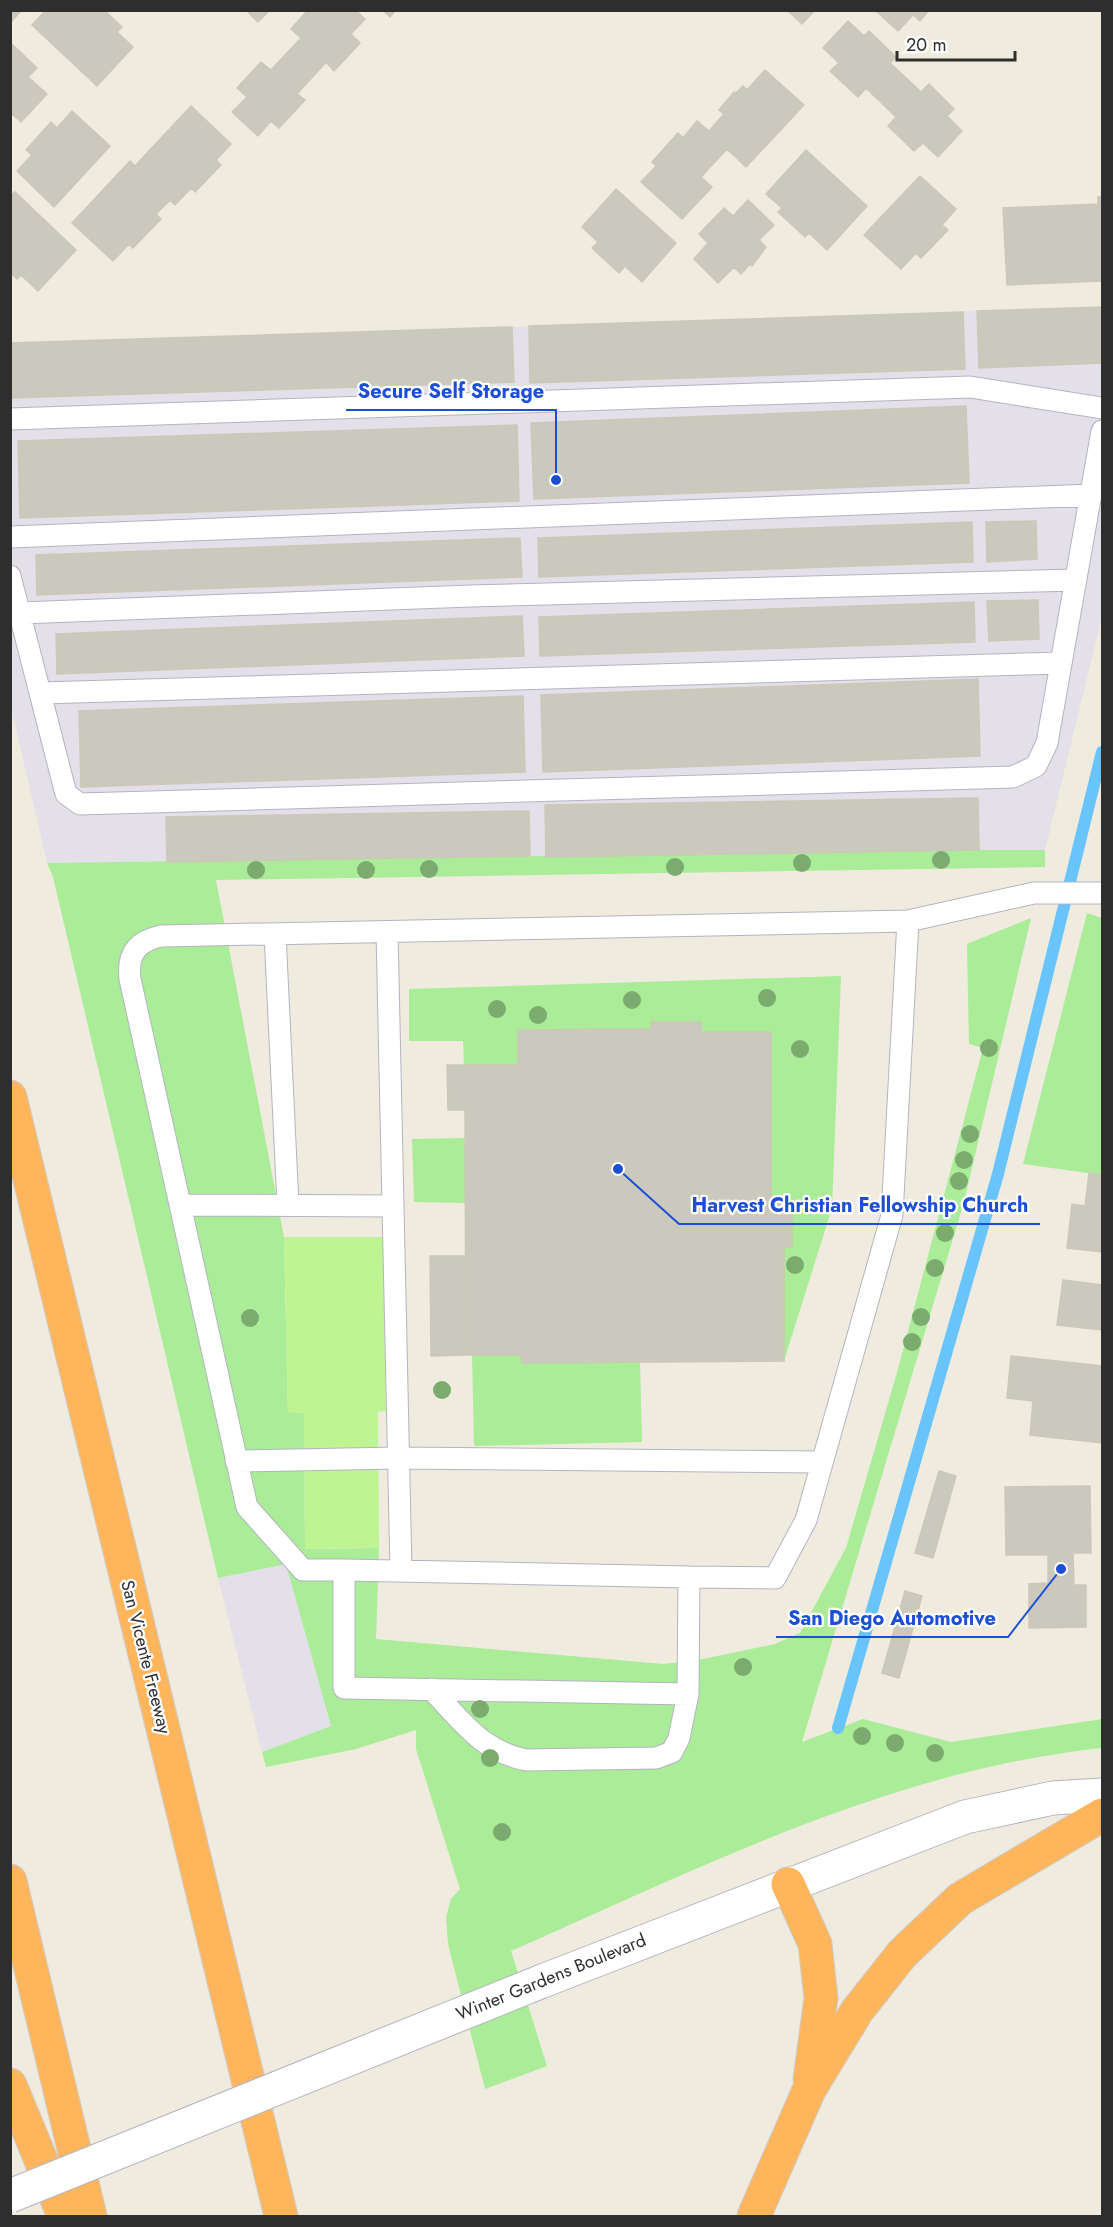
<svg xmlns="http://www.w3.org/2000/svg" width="1113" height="2227" font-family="Jost,sans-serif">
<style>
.industrial{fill:#e3e0e9}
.green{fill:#aaec97}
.pitch{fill:#bff492}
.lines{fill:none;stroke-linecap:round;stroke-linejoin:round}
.stream{stroke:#69c4fc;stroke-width:12}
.building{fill:#cbc9be;stroke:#ccc8b8;stroke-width:1.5}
.service-casing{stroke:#b3b4c2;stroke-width:23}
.secondary-casing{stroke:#b3b4c2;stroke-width:35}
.motorway-casing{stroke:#cdcdcd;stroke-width:35}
.service{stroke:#fff;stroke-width:21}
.secondary{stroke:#fff;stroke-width:33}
.motorway{stroke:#ffb55c;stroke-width:33}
.secondary-bridge-casing{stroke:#b3b4c2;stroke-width:35;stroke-linecap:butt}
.secondary-bridge{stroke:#fff;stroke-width:33}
.tree{fill:#7bab6f}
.labels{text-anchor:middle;stroke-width:4.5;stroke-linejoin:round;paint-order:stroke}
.street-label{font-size:18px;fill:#2e2e2e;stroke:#fff}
.leader{fill:none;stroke:#1d4ed8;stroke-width:2}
.callout-dot{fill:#1d4ed8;stroke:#fff;stroke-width:2}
.callout-label{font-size:20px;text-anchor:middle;font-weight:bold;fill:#1d4ed8;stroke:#fff;stroke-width:4.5;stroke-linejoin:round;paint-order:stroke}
</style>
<rect width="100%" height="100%" fill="#f0ebdf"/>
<!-- industrial -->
<path class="industrial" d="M1102 307V617L1045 850 47 863 11 707 10 344Z
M286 1563 331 1726 262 1752 218 1578Z"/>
<!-- green -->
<path class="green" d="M979 850H1045V867L216 880 284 1237 288 1412 304 1413 305 1549 379 1548 376 1639 663 1664 693 1661 775 1644 800 1633 846 1548 898 1369 983 1048 969 1044 967 944 1031 918 964 1202 802 1742 863 1719 951 1742 1102 1719V1748C893 1770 701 1867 511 1951L547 2066 485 2089 448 1944 446 1917 451 1899 460 1889 416 1749V1730L356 1749 266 1767 262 1752 331 1726 286 1564 218 1578 53 877 47 863Z
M1087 913 1102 918V1175L1023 1164Z
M841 976 832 1208 784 1361V1247H792V1201L771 1200 770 1032H701V1022H651V1029L519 1030 518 1065H464L463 1041H409V989Z
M465 1138 466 1203 414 1202 412 1139Z
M472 1355H521L522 1363 640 1362 642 1442 474 1446Z"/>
<!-- pitch -->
<path class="pitch" d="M284 1237H383L386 1411 378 1412 379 1548 305 1549 304 1413 288 1412Z"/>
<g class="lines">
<!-- stream -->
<path class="stream" d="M838 1728 998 1174 1102 752"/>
</g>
<!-- building -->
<path class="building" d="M10 10H22L10 23Z
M46 10H104L122 27 117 32 133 47 97 86 32 25Z
M246 10H270L258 22Z
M308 10H355L365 19 351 34 360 43 334 71 326 62 297 94 305 100 279 128 271 121 258 136 232 112 247 97 237 88 261 62 271 70 301 38 291 29Z
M383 10H396L390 17Z
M787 10H815L802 24Z
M875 10H929L920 21 913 15 898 31Z
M848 21 864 36 869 31 896 57 890 63 921 92 929 84 954 109 947 116 962 131 938 157 923 143 914 151 888 126 896 117 866 88 858 97 830 71 839 63 823 48Z
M13 45 37 68 28 77 47 94 21 122 10 112V48Z
M765 70 804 105 746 167 727 149 701 177 712 187 682 219 641 182 656 166 652 162 678 133 683 138 697 121 709 131 724 114 719 110 734 92 736 93 743 86 747 90Z
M191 106 231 144 216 160 221 165 195 192 191 188 175 205 170 200 156 214 161 219 133 248 129 244 113 261 72 223 130 161 135 166Z
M72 111 110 146 54 207 17 171 32 155 26 150 51 122 57 128Z
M806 150 867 206 827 250 809 233 805 237 778 212 782 208 766 194Z
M920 176 956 209 942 225 948 230 921 258 916 253 901 269 864 235Z
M616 189 676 243 642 282 625 266 619 273 592 248 598 242 582 227Z
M15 192 76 250 38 291 21 275 17 279 10 272V196Z
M1098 197H1102V281L1007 285 1003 208 1098 204Z
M748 200 774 225 759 240 766 247 752 266 750 264 741 274 734 267 718 283 694 259 708 243 699 234 724 208 733 216Z
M1102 307V363L979 368 977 311Z
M963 312 965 369 530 383 529 326Z
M512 327 514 382 10 398V343Z
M966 406 969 483 534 499 531 423Z
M517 425 519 501 20 518 18 441Z
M1036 521 1037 559 987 562 986 522Z
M972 522 973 562 539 577 538 538Z
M520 538 522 577 37 595 36 555Z
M1038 600 1039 639 989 641 987 601Z
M974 602 975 642 540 656 539 617Z
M522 616 524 656 57 674 56 634Z
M978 679 980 756 543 772 541 695Z
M523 696 525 772 81 787 79 711Z
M978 798 979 850 546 857 545 805Z
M529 811 530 856 167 862 166 817Z
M651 1022H701V1032H771V1200H792V1247H784V1361L522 1363 521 1355H466L465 1110H448L447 1065H518V1030L651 1029Z
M1089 1173 1102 1175V1252L1067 1248 1072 1204 1085 1206Z
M430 1256H466V1355L431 1356Z
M1063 1280 1102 1285V1330L1057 1325Z
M1011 1356 1102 1366V1443L1030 1435 1033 1401 1007 1398Z
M939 1471 956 1476 933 1558 915 1553Z
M1090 1486 1091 1553H1073L1074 1585H1086V1627L1029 1628V1584L1048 1583V1555H1006L1005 1487Z
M905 1591 922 1596 899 1678 882 1673Z"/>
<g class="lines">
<defs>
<path id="service" d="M10 419 970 387 1102 408
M10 537 1092 495
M10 576 66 794 80 804 1013 777 1036 766 1047 743 1102 431
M20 613 470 596 1076 580
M41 693 1061 663
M387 932 401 1571
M275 934 288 1205
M180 1205 393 1206
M236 1461 399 1458 822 1462
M344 1570 689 1577 688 1694 344 1688V1570H303L247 1507 130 979C127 954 137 941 161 936L908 921 1034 893H1102
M689 1577 775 1578 806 1520 892 1215 908 921
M431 1689C462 1721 482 1752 527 1760L656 1758 672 1752 679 1738 688 1694"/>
<path id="secondary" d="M540 1982 965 1817 1053 1798 1102 1795"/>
<path id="motorway" d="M10 1097 281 2216
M10 1881 90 2216
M788 1884 815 1944 821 1998 810 2079
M10 2085 64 2216
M754 2216 809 2090 857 2011 902 1954 960 1899 1102 1815"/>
</defs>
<!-- service casing -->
<use href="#service" class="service-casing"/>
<!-- secondary casing -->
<use href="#secondary" class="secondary-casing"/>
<!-- motorway casing -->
<use href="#motorway" class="motorway-casing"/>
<!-- service -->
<use href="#service" class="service"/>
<!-- secondary -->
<use href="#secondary" class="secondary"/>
<!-- motorway -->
<use href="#motorway" class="motorway"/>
<defs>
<path id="secondary-bridge" d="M10 2196 540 1982"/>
</defs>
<!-- secondary-bridge casing -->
<use href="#secondary-bridge" class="secondary-bridge-casing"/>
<!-- secondary-bridge -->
<use href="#secondary-bridge" class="secondary-bridge"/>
</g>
<!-- trees -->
<g class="tree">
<circle cx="941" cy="860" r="9"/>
<circle cx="802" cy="863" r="9"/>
<circle cx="675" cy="867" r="9"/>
<circle cx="429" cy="869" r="9"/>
<circle cx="256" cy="870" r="9"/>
<circle cx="366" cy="870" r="9"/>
<circle cx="767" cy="998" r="9"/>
<circle cx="632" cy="1000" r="9"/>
<circle cx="497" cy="1009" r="9"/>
<circle cx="538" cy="1015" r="9"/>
<circle cx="989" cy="1048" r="9"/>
<circle cx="800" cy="1049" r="9"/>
<circle cx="970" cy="1134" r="9"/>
<circle cx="964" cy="1160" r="9"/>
<circle cx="959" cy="1181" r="9"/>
<circle cx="945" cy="1233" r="9"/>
<circle cx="795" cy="1265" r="9"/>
<circle cx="935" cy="1268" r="9"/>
<circle cx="921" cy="1317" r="9"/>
<circle cx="250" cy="1318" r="9"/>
<circle cx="912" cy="1342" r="9"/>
<circle cx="442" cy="1390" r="9"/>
<circle cx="743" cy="1667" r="9"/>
<circle cx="480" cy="1709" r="9"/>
<circle cx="862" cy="1736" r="9"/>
<circle cx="895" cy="1743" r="9"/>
<circle cx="935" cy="1753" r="9"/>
<circle cx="490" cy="1758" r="9"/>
<circle cx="502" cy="1832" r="9"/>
</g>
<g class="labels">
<!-- street labels -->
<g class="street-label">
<text transform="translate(146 1657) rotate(76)" y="6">San Vicente Freeway</text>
<text transform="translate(551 1977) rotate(-22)" y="6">Winter Gardens Boulevard</text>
</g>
</g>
<!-- callouts -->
<path class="leader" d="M556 480L556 410H346M618 1169L679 1224H1040M1061 1569L1008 1637H776"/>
<g class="callout-dot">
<circle cx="556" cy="480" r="6"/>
<circle cx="618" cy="1169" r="6"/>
<circle cx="1061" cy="1569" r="6"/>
</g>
<g class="callout-label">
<text x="451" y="398">Secure Self Storage</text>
<text x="860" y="1212">Harvest Christian Fellowship Church</text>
<text x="892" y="1625">San Diego Automotive</text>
</g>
<!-- border -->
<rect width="1113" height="2227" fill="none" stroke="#2e2e2e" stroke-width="24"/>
<!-- scale -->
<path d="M897 51v9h118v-9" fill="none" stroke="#2e2e2e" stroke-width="3"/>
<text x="906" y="51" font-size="18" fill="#2e2e2e" stroke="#ffffff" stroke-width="4.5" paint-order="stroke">20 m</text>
</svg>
